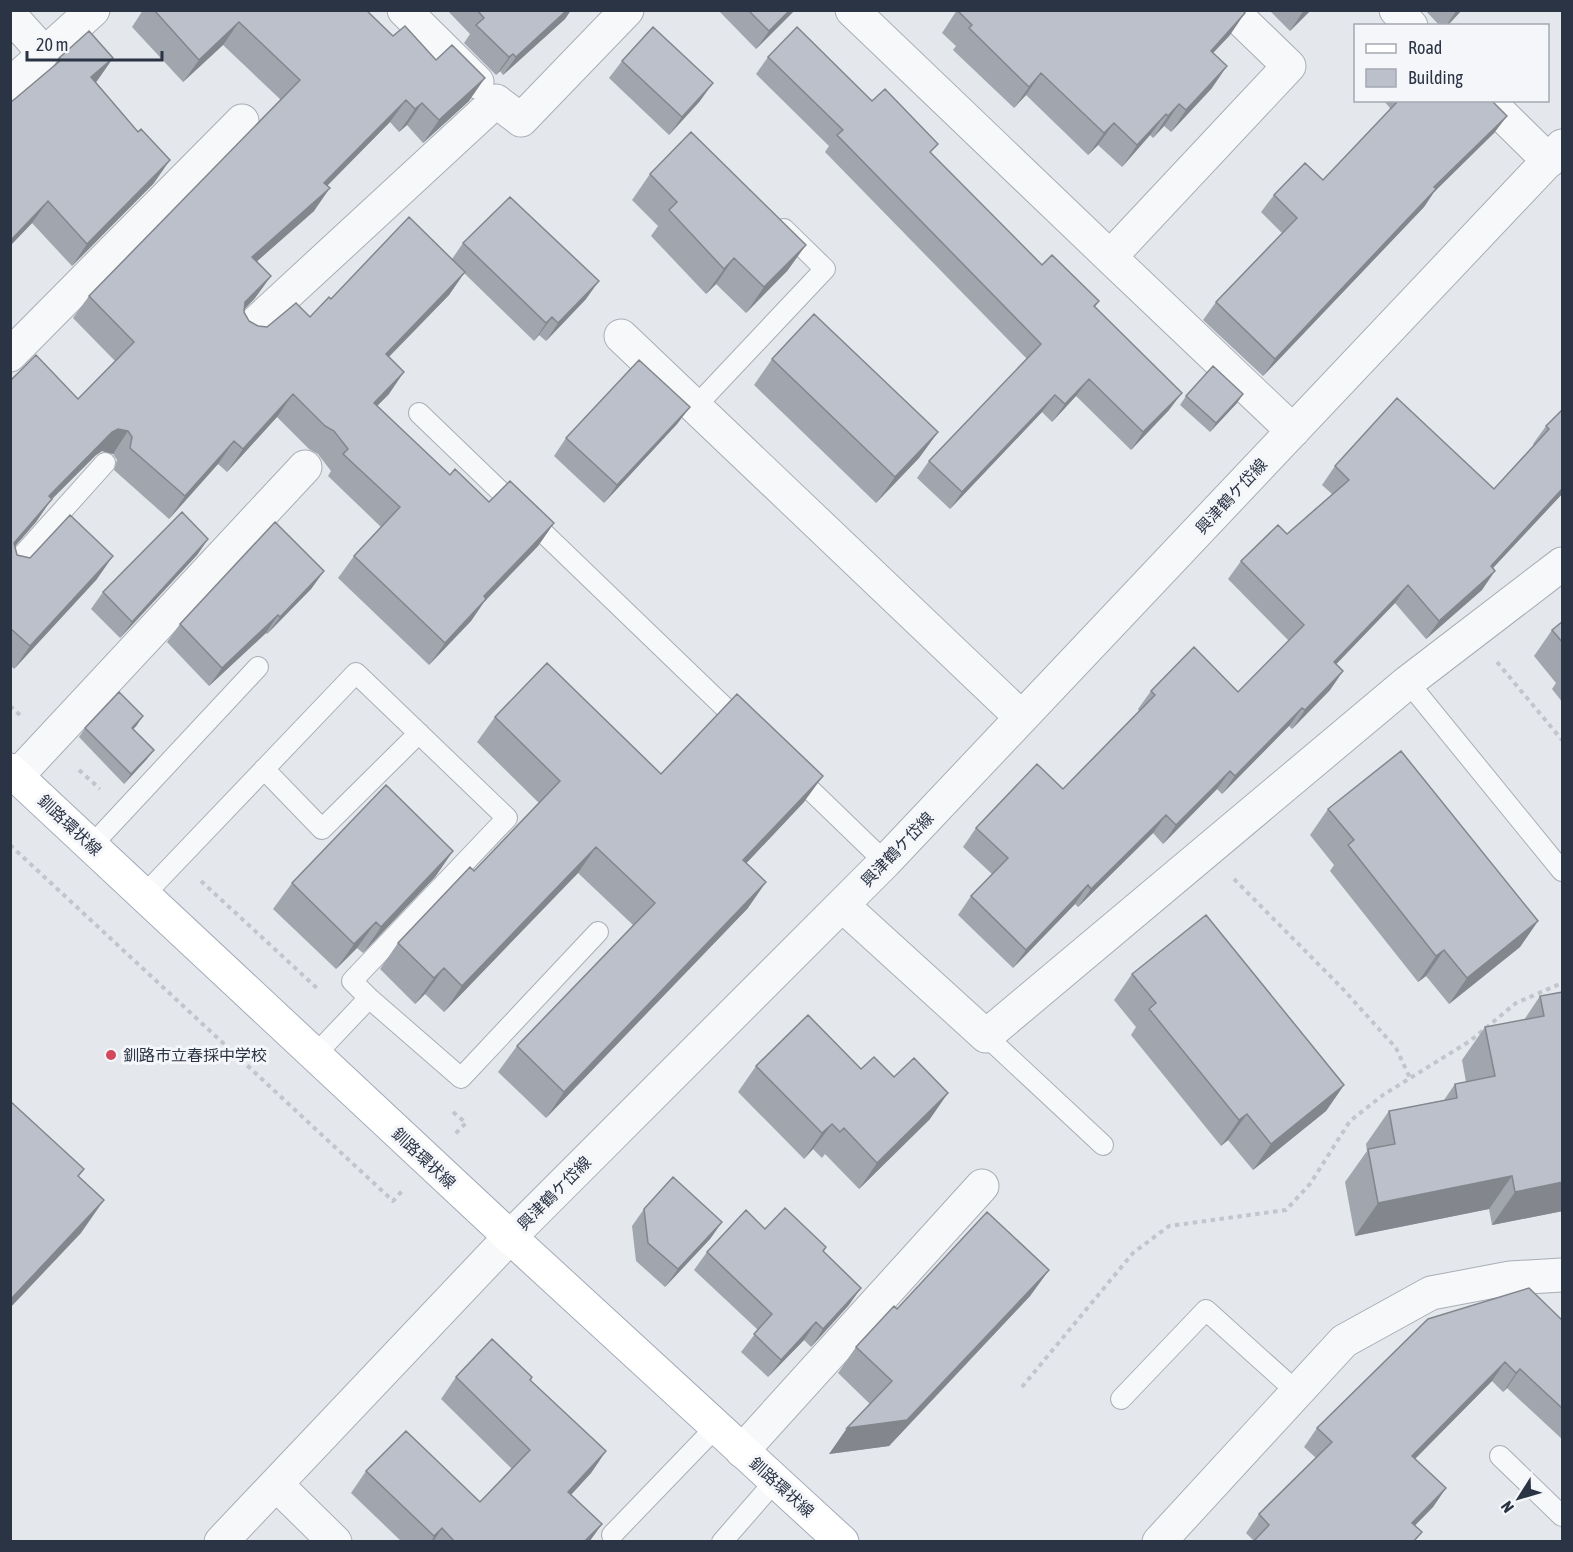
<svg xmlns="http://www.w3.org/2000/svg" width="1573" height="1552" font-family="'Asap Condensed','Noto Sans JP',sans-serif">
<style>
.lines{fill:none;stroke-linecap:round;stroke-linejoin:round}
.lane-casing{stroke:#a9aeb7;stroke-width:22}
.street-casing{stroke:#a9aeb7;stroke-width:35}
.primary-casing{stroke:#a3abb8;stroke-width:35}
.path{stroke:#c2c5cb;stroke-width:4;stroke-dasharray:4.5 4.5;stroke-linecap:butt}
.lane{stroke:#f7f8fa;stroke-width:20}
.street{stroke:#f7f8fa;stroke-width:33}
.primary{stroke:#fff;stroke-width:33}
.wall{fill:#a1a5ae}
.shaded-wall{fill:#83868d}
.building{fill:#bbc0ca;stroke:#83868d;stroke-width:1.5}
.poi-dot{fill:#d1495b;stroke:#f4f6f9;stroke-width:2}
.labels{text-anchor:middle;stroke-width:6;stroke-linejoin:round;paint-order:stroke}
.street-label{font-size:16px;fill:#2b3445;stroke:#f4f6f9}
.poi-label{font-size:16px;fill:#2b3445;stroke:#f4f6f9;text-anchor:start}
</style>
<rect width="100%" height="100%" fill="#e4e7ec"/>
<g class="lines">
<defs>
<path id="lane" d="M695 407 825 269 784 229
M419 413 743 725
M10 569 105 463
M1408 682 1562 871
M264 769 322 829 419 733
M794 774 885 862
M92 845 258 667
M144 895 356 673 507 818 352 981 369 998
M986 1036 1103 1145
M315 1055 369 998 461 1078 598 932
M1121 1399 1206 1310 1297 1392
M1500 1456 1562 1516
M612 1535 716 1427
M722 1542 775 1481"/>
<path id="street" d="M404 10 477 82
M852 10 1110 257 1289 66 1231 10
M1396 10 1411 26
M10 15 44 53
M10 85 93 10
M1487 100 1549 161
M1110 257 1293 431
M247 331 496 101 521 120 627 10
M621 336 1021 717
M10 355 242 121
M17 776 305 467
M842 905 986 1036 1408 682 1562 564
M742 1451 982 1186
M276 1484 335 1542
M221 1542 510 1237 885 862 1562 146
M1159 1542 1344 1341 1431 1293 1510 1278 1562 1275"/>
<path id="primary" d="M10 770 510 1237 842 1542"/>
</defs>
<!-- lane casing -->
<use href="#lane" class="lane-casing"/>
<!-- street casing -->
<use href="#street" class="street-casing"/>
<!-- primary casing -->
<use href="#primary" class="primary-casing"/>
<!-- path -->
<path class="path" d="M1497 662 1562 740
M10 706 21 716
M79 770 100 789
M10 845 393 1201 403 1190
M1234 879 1342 988 1396 1048 1411 1080
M201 881 319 990
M453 1112 466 1123 455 1134
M1022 1387 1133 1253 1169 1226 1286 1210 1310 1184 1350 1121 1383 1095 1470 1041 1516 1003 1562 983"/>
<!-- lane -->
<use href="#lane" class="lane"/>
<!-- street -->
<use href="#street" class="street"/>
<!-- primary -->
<use href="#primary" class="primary"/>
</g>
<!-- wall -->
<path class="wall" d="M143 10H366L393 36 469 101 423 143 407 125 399 132 390 122 327 186 314 211 257 261 271 276 255 298 245 309 244 312 249 321 258 326 267 327 310 317 331 299 452 259 463 243 586 299 546 341 539 335 534 341 464 273 449 295 389 357V394L377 406 450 475 489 502 554 523 538 546 484 602 471 621 429 665 338 578 354 556 381 527 328 476 331 471 318 454 309 449 277 417 227 472 218 464 169 519 114 470 117 460 113 454 102 451 96 455 51 500 36 522 15 546 17 555 97 579 14 669 10 665V381L78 399 115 361 73 318 89 296 281 100 223 45 183 82 132 27Z
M447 10H571L565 19 503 75 500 71 496 75 464 43 470 34Z
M718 10H795L756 49Z
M957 10 1230 35 1213 53 1212 88 1171 132 1164 126 1153 138 1150 135 1122 167 1098 145 1088 155 1026 95 1014 108 953 50 956 46 942 33Z
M1269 10H1311L1290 31Z
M1425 10H1462L1447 26H1440Z
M768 57 872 101 931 154 1042 265 1099 301 1095 307 1169 410 1131 450 1076 396 1052 422 1042 412 950 509 917 478 929 461 1027 359 825 152 829 146 756 74Z
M59 58H113L96 82 154 183 72 266 32 223 10 246V103L52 68Z
M622 61 700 101 669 135 609 78Z
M1383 100H1491L1507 116 1494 133 1434 192 1424 207 1263 376 1203 320 1216 302 1282 233 1261 212 1274 195 1323 180 1388 112 1390 108Z
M650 174 788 270 746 313 716 284 706 294 651 236 658 226 632 200Z
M772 359 938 432 919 458 876 503 754 385Z
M1243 394 1237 403 1210 432 1180 405 1186 396Z
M690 407 677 424 604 503 554 456 566 438Z
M1563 409V493L1493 568 1482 590 1426 639 1395 603 1336 664 1343 671 1330 690 1292 729 1289 726 1222 794 1217 789 1163 844 1153 833 1078 907 1075 904 1013 968 958 915 971 896 992 874 963 847 976 828 1063 789 1139 711 1138 709 1151 691 1238 692 1289 641 1228 579 1241 561 1287 534 1332 494 1322 485 1335 466 1494 489 1534 446 1533 444 1546 426Z
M208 539 197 555 120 638 91 609 103 592Z
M324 571 311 589 267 634 266 633 209 686 167 642 180 624Z
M1563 621V703L1552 689 1556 683 1534 656 1552 630Z
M495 717 661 774 804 802 746 863 748 908 546 1118 498 1072 517 1046 633 925 578 873 444 1012 425 994 415 1004 380 969 398 943 474 871 539 803 477 742Z
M137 725 133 729 147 759 124 784 79 737 85 728Z
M1328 809 1538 921 1520 947 1449 1004 1426 976 1418 982 1330 871 1334 865 1310 835Z
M453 851 435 877 363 953 357 948 336 969 273 909 292 883Z
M1132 974 1344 1085 1326 1111 1253 1170 1228 1140 1221 1146 1131 1035 1136 1027 1114 1000Z
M1563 992V1211L1492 1225 1489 1209 1355 1236 1345 1182 1367 1151 1366 1144 1389 1111 1444 1100 1455 1084 1466 1082 1462 1060 1485 1027 1524 1020 1540 996Z
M756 1066 861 1069 930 1119 859 1189 825 1154 822 1158 813 1149 804 1159 738 1092Z
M644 1209 722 1222 710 1239 665 1287 636 1261 632 1226Z
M765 1229 826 1247 823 1251 861 1288 848 1306 811 1347 804 1340 768 1377 741 1352 758 1330 694 1270 707 1252Z
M1049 1270 1030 1296 889 1446 829 1454 870 1404 838 1373 856 1347 897 1309Z
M1563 1321V1440L1507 1388 1503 1392 1492 1381 1415 1459 1446 1488 1433 1507 1415 1525 1254 1541 1246 1533 1259 1514 1316 1458 1304 1447 1317 1428Z
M456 1377 530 1380 606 1451 591 1473 571 1495 602 1524 589 1542H402L351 1493 366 1471 480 1502 512 1469 441 1399Z"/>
<!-- shaded-wall -->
<path class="shaded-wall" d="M567 10H571L565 19 503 75 516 57Z
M790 10H795L756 49 769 31Z
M1304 10H1311L1290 31Z
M1457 10H1462L1447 26H1446Z
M1245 13 1230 35 1195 72 1211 51Z
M239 22 223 45 183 82 199 60Z
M513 54 500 71 496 75 509 57Z
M113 58 97 81 75 99 91 77Z
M1227 66 1212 88 1171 132 1186 110Z
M1041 73 1026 95 1014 108 1029 87Z
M485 78 469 101 423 143 439 120Z
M713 83 700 101 669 135 682 117Z
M406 100 390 122 308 205 324 183Z
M422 103 407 125 399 132 415 109Z
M1179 104 1164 126 1153 138 1168 116Z
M1166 114 1150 135 1122 167 1137 145Z
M1507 116 1494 133 1434 192 1424 207 1263 376 1275 359 1434 187Z
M1114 123 1098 145 1088 155 1104 133Z
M170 160 154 183 72 266 87 244Z
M330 188 314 211 237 279 252 257Z
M48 201 32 223 10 246V241Z
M806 245 788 270 746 313 764 287Z
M734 258 716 284 706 294 724 269Z
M465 272 449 295 370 376 386 354Z
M271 276 255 298 229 325 245 302Z
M599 281 586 299 546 341 558 323Z
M552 317 539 335 534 341 546 323Z
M404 372 389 394 358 425 374 403Z
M1089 379 1076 396 1052 422 1065 404Z
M1182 393 1169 410 1131 450 1143 432Z
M293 394 277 417 227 472 243 449Z
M1243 394 1237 403 1210 432 1216 423Z
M1055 395 1042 412 950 509 962 492Z
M690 407 677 424 604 503 617 485Z
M118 429 128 431 113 454 102 451 96 455 51 500 36 522 10 552V549L49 496 112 432Z
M938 432 919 458 876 503 895 477Z
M234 441 218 464 169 519 185 496Z
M1563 488V493L1478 584 1491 566Z
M554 523 538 546 484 602 471 621 429 665 445 643 484 596Z
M208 539 197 555 120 638 132 622Z
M113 556 97 579 14 669 30 646Z
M324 571 311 589 267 634 280 617Z
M1495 571 1482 590 1426 639 1439 621Z
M1408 585 1395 603 1321 680 1334 662Z
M278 615 266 633 209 686 222 668Z
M1343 671 1330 690 1292 729 1305 710Z
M1302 708 1289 726 1222 794 1235 776Z
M143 716 137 725 126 737 132 728Z
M154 750 147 759 124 784 131 774Z
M1230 771 1217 789 1163 844 1176 825Z
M823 776 804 802 725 886 743 860Z
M1166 815 1153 833 1078 907 1091 889Z
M596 847 578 873 444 1012 462 986Z
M453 851 435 877 363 953 381 927Z
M766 882 748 908 546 1118 564 1092Z
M1088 885 1075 904 1013 968 1026 950Z
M1538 921 1520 947 1449 1004 1467 978Z
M376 922 357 948 336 969 354 944Z
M1444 950 1426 976 1418 982 1436 956Z
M444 968 425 994 415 1004 434 978Z
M1344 1085 1326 1111 1253 1170 1271 1144Z
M948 1093 930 1119 859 1189 877 1163Z
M1247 1114 1228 1140 1221 1146 1239 1120Z
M832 1124 813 1149 804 1159 822 1133Z
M1512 1176 1489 1209 1355 1236 1378 1203Z
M1563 1182V1211L1492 1225 1515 1192Z
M104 1200 81 1233 10 1308V1300Z
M722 1222 710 1239 665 1287 678 1269Z
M1049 1270 1030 1296 889 1446 829 1454 847 1428Z
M861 1288 848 1306 811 1347 823 1329Z
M816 1322 804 1340 768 1377 781 1360Z
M1505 1362 1492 1381 1399 1475 1412 1456Z
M1520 1369 1507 1388 1503 1392 1516 1373Z
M606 1451 591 1473 553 1514 568 1492Z
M1446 1488 1433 1507 1399 1542 1412 1523Z
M602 1524 589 1542H585Z
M442 1528 433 1542H431L434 1536Z"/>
<!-- building -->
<path class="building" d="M154 10H366L393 36 405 26 436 60 452 45 485 78 439 120 422 103 415 109 406 100 324 183 330 188 252 257 271 276 245 302 244 312 249 321 258 326 267 327 296 303 310 317 329 297 331 299 409 217 465 272 386 354 404 372 374 403 450 475 455 469 489 502 510 481 554 523 484 596 486 599 445 643 354 556 400 507 343 454 348 449 334 431 325 426 293 394 243 449 234 441 185 496 130 448 132 437 128 431 118 429 112 432 49 496 52 499 14 543 17 555 30 558 70 515 113 556 30 646 10 628V381L36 355 78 399 134 342 89 296 300 80 239 22 199 60Z
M477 10H567L516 57 513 54 509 57 476 25 484 18Z
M748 10H790L769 31Z
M957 10H1243L1245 13 1211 51 1227 66 1186 110 1179 104 1168 116 1166 114 1137 145 1114 123 1104 133 1041 73 1029 87 969 28 972 25Z
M653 27 713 83 682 117 622 61Z
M797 27 872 101 885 89 938 144 930 152 1042 265 1052 255 1099 301 1094 306 1182 393 1143 432 1089 379 1065 404 1055 395 962 492 929 461 1041 344 837 135 843 130 768 57Z
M89 31 113 58 91 77 138 132 141 129 170 160 87 244 48 201 10 241V103L61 60 59 58Z
M1397 100H1491L1507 116 1434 187 1436 189 1275 359 1216 302 1297 218 1274 195 1305 163 1323 180 1398 101Z
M691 132 806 245 764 287 734 258 724 269 669 210 677 202 650 174Z
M510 197 599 281 558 323 552 317 546 323 463 243Z
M814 314 938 432 895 477 772 359Z
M639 360 690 407 617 485 566 438Z
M1213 366 1243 394 1216 423 1186 396Z
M1397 398 1494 489 1549 429 1546 426 1563 409V488L1491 566 1495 571 1439 621 1408 585 1334 662 1343 671 1305 710 1302 708 1235 776 1230 771 1176 825 1166 815 1091 889 1088 885 1026 950 971 896 1008 858 976 828 1037 764 1063 789 1155 695 1151 691 1194 647 1238 692 1304 625 1241 561 1278 525 1287 534 1349 480 1335 466Z
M182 512 208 539 132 622 103 592Z
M275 522 324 571 280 617 278 615 222 668 180 624Z
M1563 621V643L1552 630Z
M547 663 661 774 737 694 823 776 743 860 766 882 564 1092 517 1046 655 903 596 847 462 986 444 968 434 978 398 943 470 867 474 871 560 781 495 717Z
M119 692 143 716 132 728 154 750 131 774 85 728Z
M1401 751 1538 921 1467 978 1444 950 1436 956 1348 845 1354 840 1328 809Z
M386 785 453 851 381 927 376 922 354 944 292 883Z
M1206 915 1344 1085 1271 1144 1247 1114 1239 1120 1149 1009 1156 1003 1132 974Z
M1563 992V1182L1515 1192 1512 1176 1378 1203 1368 1149 1395 1144 1389 1111 1457 1098 1455 1084 1495 1076 1485 1027 1544 1016 1540 996Z
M808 1015 861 1069 874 1057 894 1077 914 1058 948 1093 877 1163 844 1128 840 1132 832 1124 822 1133 756 1066Z
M10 1101 84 1169 78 1176 104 1200 10 1300Z
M673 1177 722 1222 678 1269 648 1243 644 1209Z
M785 1208 826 1247 823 1251 861 1288 823 1329 816 1322 781 1360 754 1334 772 1314 707 1252 746 1210 765 1229Z
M987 1212 1049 1270 907 1420 847 1428 892 1381 856 1347 894 1306 897 1309Z
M1529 1288 1563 1321V1409L1520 1369 1516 1373 1505 1362 1412 1456 1446 1488 1412 1523 1422 1532 1413 1542H1253L1269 1525 1259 1514 1332 1442 1317 1428 1428 1319Z
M492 1339 532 1377 530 1380 606 1451 568 1492 602 1524 586 1540 587 1542H455L442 1528 434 1536 366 1471 406 1431 480 1502 530 1450 456 1377Z"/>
<!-- markers -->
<circle class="poi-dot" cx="111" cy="1055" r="6"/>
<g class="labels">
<!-- street labels -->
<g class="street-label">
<text transform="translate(1231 496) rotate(-47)" y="6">興津鶴ケ岱線</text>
<text transform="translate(70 825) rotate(43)" y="6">釧路環状線</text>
<text transform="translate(897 849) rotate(-46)" y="6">興津鶴ケ岱線</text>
<text transform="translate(424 1158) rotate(43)" y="6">釧路環状線</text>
<text transform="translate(554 1193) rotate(-45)" y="6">興津鶴ケ岱線</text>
<text transform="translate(782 1487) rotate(42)" y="6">釧路環状線</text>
</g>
<!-- poi labels -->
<g class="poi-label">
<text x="123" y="1061">釧路市立春採中学校</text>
</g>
</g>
<!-- border -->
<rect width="1573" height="1552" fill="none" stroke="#2b3445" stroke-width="24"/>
<!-- legend -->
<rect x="1354" y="24" width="195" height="78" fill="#f4f6f9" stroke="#a4a8b1" stroke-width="1.5"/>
<rect x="1366" y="44" width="30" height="9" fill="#ffffff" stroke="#a4a8b1" stroke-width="1.5"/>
<text x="1408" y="54" font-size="18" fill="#2b3445">Road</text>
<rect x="1366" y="69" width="30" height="18" fill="#bbc0ca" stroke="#a4a8b1" stroke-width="1.5"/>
<text x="1408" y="84" font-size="18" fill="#2b3445">Building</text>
<!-- north arrow -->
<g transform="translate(1519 1498) rotate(233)" stroke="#f4f6f9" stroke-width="4.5" paint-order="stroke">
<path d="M0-4.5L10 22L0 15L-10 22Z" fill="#2b3445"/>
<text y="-9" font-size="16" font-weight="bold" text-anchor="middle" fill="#2b3445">N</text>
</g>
<!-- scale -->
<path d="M27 51v9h135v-9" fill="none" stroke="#2b3445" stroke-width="3"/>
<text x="36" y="51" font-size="18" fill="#2b3445" stroke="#f4f6f9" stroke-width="4.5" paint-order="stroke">20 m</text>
</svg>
